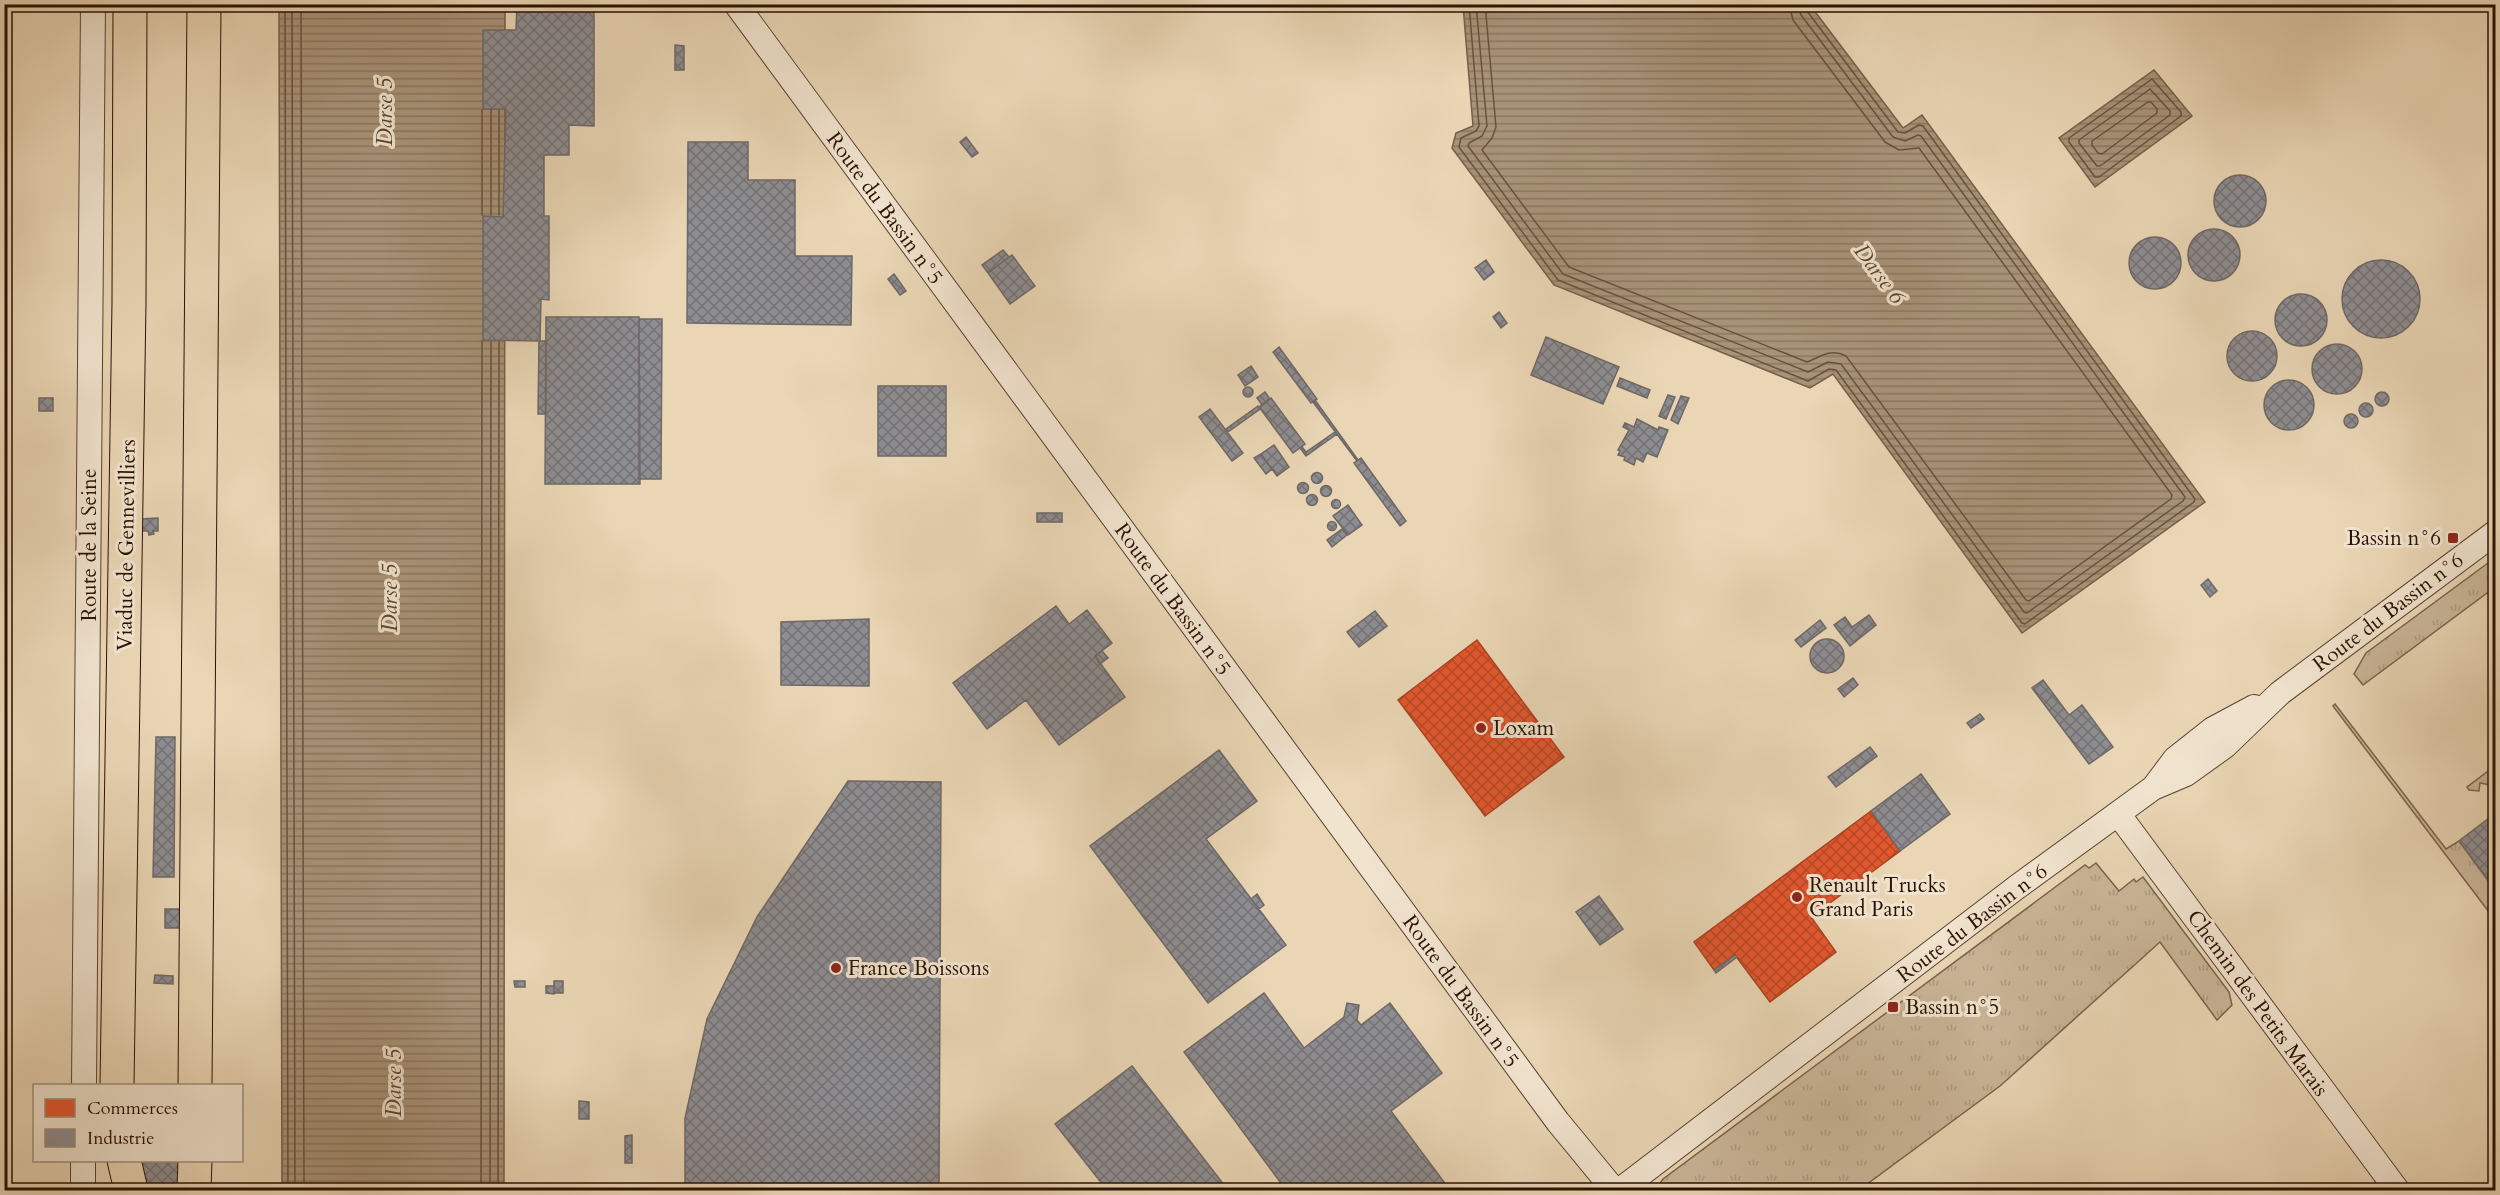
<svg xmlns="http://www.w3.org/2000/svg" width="2500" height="1195" font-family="Cardo,serif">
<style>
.grass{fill:url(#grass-tufts);stroke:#79634c;stroke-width:1.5}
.water{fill:url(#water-rules);stroke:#755f49;stroke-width:1.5}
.shops{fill:url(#shops-cross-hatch);stroke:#ac4221;stroke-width:1.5}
.industry{fill:url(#industry-cross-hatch);stroke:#6f6867;stroke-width:1.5}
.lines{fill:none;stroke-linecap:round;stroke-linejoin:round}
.shore{stroke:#68523d;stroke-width:1.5}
.minor-casing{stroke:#59422f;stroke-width:26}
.motorway-casing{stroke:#291102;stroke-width:35}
.minor{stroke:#f1e4cf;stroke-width:24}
.motorway{stroke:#ead6b5;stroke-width:33}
.poi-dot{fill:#8f2418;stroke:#f1e4cf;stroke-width:2}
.labels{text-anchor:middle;stroke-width:6;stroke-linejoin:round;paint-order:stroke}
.street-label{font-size:21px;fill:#291102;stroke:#f1e4cf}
.poi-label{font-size:21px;fill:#291102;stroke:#f1e4cf;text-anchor:start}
.water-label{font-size:22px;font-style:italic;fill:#5c4531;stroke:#f1e4cf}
</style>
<defs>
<pattern id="grass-tufts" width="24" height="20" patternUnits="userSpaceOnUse" patternTransform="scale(1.5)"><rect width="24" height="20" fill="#c9b597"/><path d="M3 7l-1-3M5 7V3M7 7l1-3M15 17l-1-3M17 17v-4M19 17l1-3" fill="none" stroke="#ad9b80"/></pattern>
<pattern id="water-rules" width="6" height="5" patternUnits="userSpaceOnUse" patternTransform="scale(1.5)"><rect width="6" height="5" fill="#a89378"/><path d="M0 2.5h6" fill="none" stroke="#897760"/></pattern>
<pattern id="shops-cross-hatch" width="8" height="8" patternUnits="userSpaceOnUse" patternTransform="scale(1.5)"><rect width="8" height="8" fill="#e4572e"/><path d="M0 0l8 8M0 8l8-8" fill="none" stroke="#b94725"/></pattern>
<pattern id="industry-cross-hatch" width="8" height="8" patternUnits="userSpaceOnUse" patternTransform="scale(1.5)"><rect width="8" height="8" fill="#8d8d92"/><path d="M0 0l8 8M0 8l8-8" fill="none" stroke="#737275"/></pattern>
</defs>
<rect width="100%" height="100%" fill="#ead6b5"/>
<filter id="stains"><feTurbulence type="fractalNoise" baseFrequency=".00333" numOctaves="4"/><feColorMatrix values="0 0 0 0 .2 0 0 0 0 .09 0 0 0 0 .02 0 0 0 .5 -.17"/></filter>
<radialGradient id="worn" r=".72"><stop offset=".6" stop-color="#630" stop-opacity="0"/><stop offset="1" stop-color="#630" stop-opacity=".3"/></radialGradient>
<!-- grass -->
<path class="grass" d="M2488 563 2495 564V587L2363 685 2354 674 2366 653Z
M2335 704 2446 849 2459 841 2495 890V920L2333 706Z
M2495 766V786L2480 783 2479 791 2469 790 2467 787Z
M2096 863 2119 891 2134 879 2136 882 2143 877 2229 992 2232 1005 2217 1020 2160 942 2000 1086 1859 1190H1655L1663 1179 2085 865 2089 868Z"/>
<!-- water -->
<path class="water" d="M279 5H505L504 1190H282Z
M1463 5H1810L1903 128 1922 115 2205 502 2022 633 1833 374 1810 388 1554 285 1452 148 1456 133 1473 126Z
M2154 70 2192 116 2095 187 2059 138Z"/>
<!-- shops -->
<path class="shops" d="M1477 640 1564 757 1485 816 1398 700Z
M1871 811 1900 851 1811 917 1836 952 1770 1002 1735 955 1714 970 1694 942Z"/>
<!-- industry -->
<path class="industry" d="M517 4H594V126L569 125V155H544V216H549V300L541 299 540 341 483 340V216L503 217 506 109H483V30H516Z
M675 45 684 46V70H675Z
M966 137 978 153 972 157 960 142Z
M688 142H748V180H795V256H852L851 325 687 323Z
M2214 201a26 26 0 1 1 52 0a26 26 0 1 1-52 0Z
M2188 255a26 26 0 1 1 52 0a26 26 0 1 1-52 0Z
M2129 263a26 26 0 1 1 52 0a26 26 0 1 1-52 0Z
M1003 250 1009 257 988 273 982 265Z
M1012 255 1035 286 1010 304 988 273Z
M1486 260 1494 272 1484 280 1475 268Z
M2342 299a39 39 0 1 1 78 0a39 39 0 1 1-78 0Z
M894 274 906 291 900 295 888 279Z
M2275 320a26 26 0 1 1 52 0a26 26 0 1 1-52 0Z
M1499 312 1507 323 1501 328 1493 317Z
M546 317H639L640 484H545Z
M639 319H662L661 479H639Z
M2227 356a25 25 0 1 1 50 0a25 25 0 1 1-50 0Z
M1546 337 1619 367 1603 404 1531 375Z
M539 341H546V414H538Z
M2312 369a25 25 0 1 1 50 0a25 25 0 1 1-50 0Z
M1279 347 1317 399 1311 403 1273 352Z
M1251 366 1258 377 1245 386 1238 375Z
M1620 378 1650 390 1647 398 1617 386Z
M2264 405a25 25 0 1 1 50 0a25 25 0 1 1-50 0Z
M878 386H946V456H878Z
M1243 392a5 5 0 1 1 10 0a5 5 0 1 1-10 0Z
M2375 399a7 7 0 1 1 14 0a7 7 0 1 1-14 0Z
M1265 392 1270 399 1262 405 1257 398Z
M1668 395 1675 397 1666 419 1659 416Z
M1681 396 1689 398 1678 424 1671 420Z
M39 398H53V411H39Z
M1271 398 1305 444 1293 453 1259 407Z
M1315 400 1358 460 1357 461 1313 402Z
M2359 410a7 7 0 1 1 14 0a7 7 0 1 1-14 0Z
M1258 406 1260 409 1228 432 1226 429Z
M1210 409 1243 453 1232 461 1199 417Z
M2344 421a7 7 0 1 1 14 0a7 7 0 1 1-14 0Z
M1637 419 1658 430 1659 427 1668 430 1657 457 1647 453 1643 462 1636 458 1634 465 1624 460 1625 457 1618 455 1620 451 1618 450 1629 430 1623 427 1625 423 1634 427Z
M1335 432 1337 434 1306 456 1300 448 1302 447 1306 452Z
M1274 445 1289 467 1277 476 1261 454Z
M1261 454 1272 469 1266 474 1254 458Z
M1361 458 1406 521 1400 526 1354 463Z
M1311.5 478a5.5 5.5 0 1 1 11 0a5.5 5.5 0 1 1-11 0Z
M1297.5 488a5.5 5.5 0 1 1 11 0a5.5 5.5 0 1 1-11 0Z
M1320.5 491a5.5 5.5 0 1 1 11 0a5.5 5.5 0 1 1-11 0Z
M1306.5 500a5.5 5.5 0 1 1 11 0a5.5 5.5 0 1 1-11 0Z
M1331.5 504a4.5 4.5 0 1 1 9 0a4.5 4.5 0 1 1-9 0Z
M1348 505 1362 525 1348 535 1333 516Z
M1037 513H1062V522H1037Z
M158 518V531H153L154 534 149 535 148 531H139V519Z
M1327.5 526a4.5 4.5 0 1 1 9 0a4.5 4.5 0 1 1-9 0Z
M1342 529 1347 535 1332 547 1327 540Z
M2208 579 2217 591 2210 597 2201 585Z
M1056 606 1069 624 1087 610 1112 643 1095 656 1125 697 1059 745 1026 700 987 729 953 683Z
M1375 611 1387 626 1359 647 1347 632Z
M1869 615 1876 625 1850 646 1834 625 1845 617 1852 627Z
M869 619V686L781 685V622Z
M1820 620 1826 628 1801 647 1795 640Z
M1810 656a17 17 0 1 1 34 0a17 17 0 1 1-34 0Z
M1102 651 1108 658 1100 664 1095 656Z
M1853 678 1858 685 1844 697 1838 689Z
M2043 680 2069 715 2082 705 2113 747 2089 764 2032 688Z
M1980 714 1984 719 1971 728 1967 723Z
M156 737H175L174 877H153Z
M1870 747 1877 756 1836 787 1828 777Z
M1219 750 1257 801 1206 839 1286 945 1208 1003 1090 846Z
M1921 774 1950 814 1900 851 1871 811Z
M848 781 941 782 939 1190H685V1118L707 1019 757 917Z
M2493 815 2496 819V890L2459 841Z
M1257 894 1264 905 1259 909 1251 899Z
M1599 896 1623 929 1600 945 1576 912Z
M165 909H189V928H165Z
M1735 955 1737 957 1716 973 1714 970Z
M155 975 173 976V984L154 983Z
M514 981H525V987H515Z
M554 981H563V993H554Z
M546 986H554V994L546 993Z
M1264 993 1304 1048 1344 1017 1347 1003 1359 1005 1357 1020 1361 1025 1390 1003 1442 1073 1391 1111 1450 1190H1286L1184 1052Z
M1132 1066 1228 1190H1107L1055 1124Z
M579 1101 589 1102V1119H579Z
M632 1135V1163H625V1136Z
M140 1160H181V1185H140Z
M161 1185H173V1190H161Z"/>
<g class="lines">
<!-- shore -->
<path class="shore" d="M285 4 288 1190
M292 4 295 1190
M301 4 304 1190
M1469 4 1479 126 1476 131 1461 138 1459 147 1558 280 1808 381 1829 369 1836 370 2022 623 2025 624 2194 502 2195 499 1923 126 1919 125 1905 133 1898 132 1807 11 1805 4
M1476 4 1487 126 1482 136 1469 143 1468 146 1563 274 1808 372 1828 362 1841 364 2024 612 2027 613 2183 501 2185 497 1921 136 1918 135 1905 141 1893 137 1801 15 1798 4
M1485 4 1496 127 1492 138 1482 150 1569 267 1807 362C1821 357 1830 348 1846 356L2026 600 2029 601 2171 499 2172 495 1919 148 1899 150 1885 142 1793 20 1789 4
M2152 79 2181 112V116L2099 177H2095L2069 142V138Z
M2150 89 2170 111V115L2100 166H2097L2079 143V140Z
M2148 102H2151L2157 109V113L2102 154 2098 153 2092 145V141Z
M482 215V110
M491 215V110
M499 215V110
M481 1190 482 341
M490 1190 491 342
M498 1190 499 342"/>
<defs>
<path id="minor" d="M736 4 1558 1122 1614 1190
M2154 787 2175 759 2213 729 2254 707
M2119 815 2397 1190
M84 1086 93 4
M83 1190V1160
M1620 1190 2017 887 2153 788 2186 774 2225 746 2280 693 2496 532"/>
<path id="motorway" d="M117 1086 129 302 130 4
M195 1086 204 4
M124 1160 131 1190
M194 1190 195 1160"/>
</defs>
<!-- minor casing -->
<use href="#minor" class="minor-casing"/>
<!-- motorway casing -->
<use href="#motorway" class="motorway-casing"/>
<!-- minor -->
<use href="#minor" class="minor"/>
<!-- motorway -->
<use href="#motorway" class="motorway"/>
</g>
<!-- markers -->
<g class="poi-dot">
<rect x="2447" y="532" width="12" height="12" rx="3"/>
<circle cx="1481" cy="728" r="6"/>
<circle cx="1797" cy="897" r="6"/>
<circle cx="836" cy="968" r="6"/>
<rect x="1887" y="1001" width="12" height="12" rx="3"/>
</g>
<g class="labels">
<!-- street labels -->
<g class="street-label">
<text transform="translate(885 208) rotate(54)" y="7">Route du Bassin n°5</text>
<text transform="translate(89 545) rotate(-90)" y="7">Route de la Seine</text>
<text transform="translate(126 545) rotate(-89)" y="7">Viaduc de Gennevilliers</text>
<text transform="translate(1173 599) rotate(54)" y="7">Route du Bassin n°5</text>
<text transform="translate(2388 612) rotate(-37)" y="7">Route du Bassin n°6</text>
<text transform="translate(1972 923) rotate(-37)" y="7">Route du Bassin n°6</text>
<text transform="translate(1461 991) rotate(54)" y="7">Route du Bassin n°5</text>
<text transform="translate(2258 1003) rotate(54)" y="7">Chemin des Petits Marais</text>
</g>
<!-- poi labels -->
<g class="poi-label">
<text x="2441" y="545" text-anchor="end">Bassin n°6</text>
<text x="1493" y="735">Loxam</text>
<text x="1809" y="892">Renault Trucks<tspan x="1809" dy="24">Grand Paris</tspan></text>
<text x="848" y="975">France Boissons</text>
<text x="1905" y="1014">Bassin n°5</text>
</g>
<!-- water labels -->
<g class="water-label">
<text transform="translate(384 112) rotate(-90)" y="8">Darse 5</text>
<text transform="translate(1880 273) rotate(53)" y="8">Darse 6</text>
<text transform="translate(389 598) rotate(-90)" y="8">Darse 5</text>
<text transform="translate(393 1083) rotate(-90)" y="8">Darse 5</text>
</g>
</g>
<!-- margin -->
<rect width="2500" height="1195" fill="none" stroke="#ead6b5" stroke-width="24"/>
<rect x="6" y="6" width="2488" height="1183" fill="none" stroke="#291102" stroke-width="3"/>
<rect x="12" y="12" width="2476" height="1171" fill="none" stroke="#291102" stroke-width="1.5"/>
<!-- legend -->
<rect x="33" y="1084" width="210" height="78" fill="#f1e4cf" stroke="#a1907d" stroke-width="1.5"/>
<rect x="45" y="1099" width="30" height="18" fill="#e4572e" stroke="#a1907d" stroke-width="1.5"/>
<text x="87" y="1114" font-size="18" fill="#291102">Commerces</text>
<rect x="45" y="1129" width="30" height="18" fill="#8d8d92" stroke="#a1907d" stroke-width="1.5"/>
<text x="87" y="1144" font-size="18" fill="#291102">Industrie</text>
<rect width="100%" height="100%" filter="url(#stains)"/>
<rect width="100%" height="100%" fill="url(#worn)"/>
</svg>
